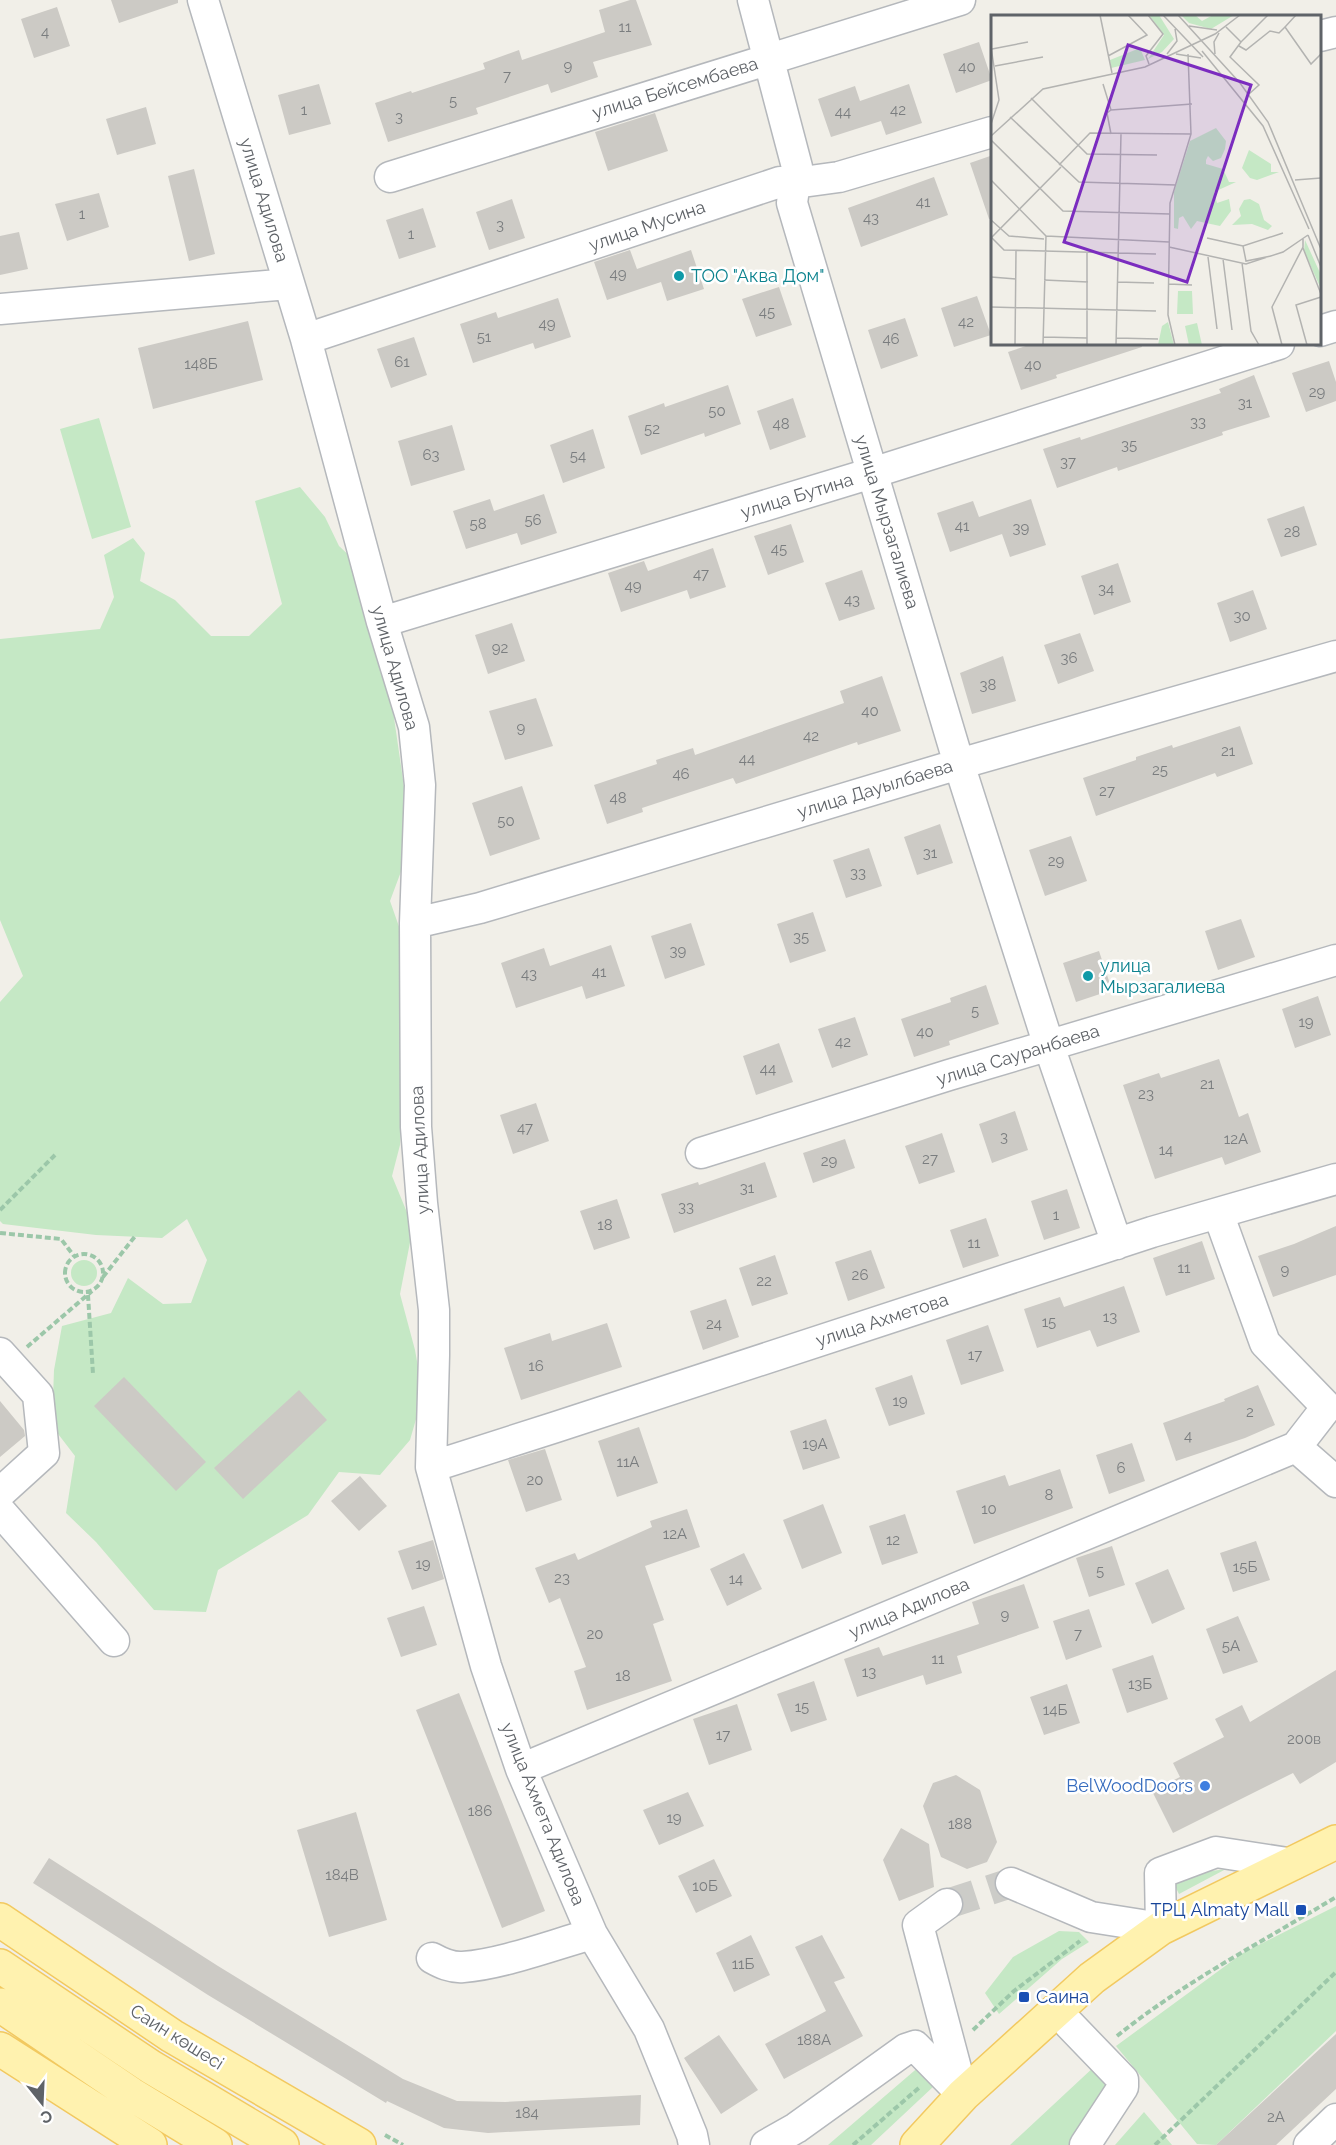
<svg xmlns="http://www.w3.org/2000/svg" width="1336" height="2145" font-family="Raleway,sans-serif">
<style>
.green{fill:#c5e8c5}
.building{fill:#cccac5}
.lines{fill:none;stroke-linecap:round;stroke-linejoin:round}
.minor-tunnel{stroke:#ccccc8;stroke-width:30;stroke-dasharray:30 15;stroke-linecap:butt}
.minor-casing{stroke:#b5b8bc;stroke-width:33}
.major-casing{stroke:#f2c960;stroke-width:36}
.path{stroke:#9cc7a9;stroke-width:4;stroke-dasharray:6 3;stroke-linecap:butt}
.minor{stroke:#fff;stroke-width:30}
.major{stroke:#fff2af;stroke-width:33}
.culture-dot{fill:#0f9aa8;stroke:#fff;stroke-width:2}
.shop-dot{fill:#3f7fe0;stroke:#fff;stroke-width:2}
.transit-dot{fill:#1a4fb4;stroke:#fff;stroke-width:2}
.labels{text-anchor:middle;stroke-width:5;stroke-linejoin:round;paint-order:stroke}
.number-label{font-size:15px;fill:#7a7d7f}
.street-label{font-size:18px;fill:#5f6368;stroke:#fff}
.culture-label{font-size:18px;fill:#0d838f;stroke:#fff;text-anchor:start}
.shop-label{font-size:18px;fill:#366cbe;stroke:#fff;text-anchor:end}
.transit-label{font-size:18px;fill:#164399;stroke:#fff;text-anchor:end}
.inset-road{fill:none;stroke:#b3b3b1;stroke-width:1.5}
.view{fill:#7b2cbf;fill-opacity:0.15;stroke:#7b2cbf;stroke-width:3}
.inset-edge{fill:none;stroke:#5f6368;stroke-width:3}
</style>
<rect width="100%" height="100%" fill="#f1efe8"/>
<!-- green -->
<path class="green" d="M99 418 131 527 92 539 60 429Z
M300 487 325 517 339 546 354 560 389 683 412 842 390 901 409 955 400 1145 392 1176 413 1227 400 1294 415 1350 423 1395 410 1440 380 1475 339 1472 308 1515 218 1570 206 1612 154 1610 96 1542 66 1513 75 1456 52 1426 54 1370 62 1326 111 1313 128 1278 163 1304 191 1303 207 1260 187 1219 162 1238 96 1235 3 1224 0 1221V1002L23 976 0 920V639L100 629 114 597 104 555 133 538 145 553 140 581 175 600 211 636H249L282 604 255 501Z
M71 1273a13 13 0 1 1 26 0a13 13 0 1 1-26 0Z
M1226 1869 1179 1894 1175 1886 1176 1878 1183 1875Z
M1336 1906V2031L1216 2145 1197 2144 1116 2046 1243 1953Z
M1059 1931 1079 1932 1089 1942 1062 1959 999 2014 985 1993 1013 1957Z
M921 2065 934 2086 871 2145H828Z
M1096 2065 1110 2087 1069 2145H1010Z
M1144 2112 1172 2145H1115Z"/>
<!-- building -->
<path class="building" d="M111 0H178V3L119 23Z
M630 0H636L652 45 593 62 598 77 551 93 548 84 476 108 478 114 388 142 375 103 411 91 412 93 485 69 483 63 519 50 522 60 605 32 599 10Z
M57 7 70 46 34 58 21 19Z
M979 42 992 80 956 93 943 54Z
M319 84 331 124 289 135 278 95Z
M909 84 922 123 886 135 881 121 831 137 818 99 855 86 860 101Z
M146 107 156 144 117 155 106 119Z
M655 113 668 151 608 171 595 132Z
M993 155V218L989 219 970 163Z
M194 169 215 254 189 261 168 176Z
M934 177 948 215 861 247 848 208Z
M99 193 109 227 67 241 55 204Z
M512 199 525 238 489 250 476 212Z
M423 208 436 247 399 259 386 220Z
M19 232 28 269 0 275V236Z
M630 250 637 269 691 250 704 289 667 301 661 282 607 300 594 262Z
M779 287 792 325 756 337 742 299Z
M977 296 991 335 954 347 941 308Z
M558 298 571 337 535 349 533 343 473 363 460 324 496 312 498 318Z
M905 318 918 356 881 369 868 330Z
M248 321 263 380 153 409 138 348Z
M414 337 427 375 391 388 377 349Z
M1032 344H1141L1142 347 1056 375 1057 378 1021 390 1008 352Z
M1329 361 1336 382V401L1306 412 1292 373Z
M1254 375 1270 417 1222 432 1223 435 1118 471 1117 467 1057 488 1043 449 1080 437 1081 440 1221 393 1219 389Z
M728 385 741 424 705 437 704 433 641 455 628 416 664 403 665 407Z
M793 398 806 437 770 450 757 411Z
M452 425 465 470 411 486 398 441Z
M593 429 605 468 563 483 550 445Z
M544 494 557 533 521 545 517 533 466 549 453 511 490 499 494 511Z
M1031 499 1046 545 1010 557 1002 534 950 552 937 513 973 501 979 517Z
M1304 506 1317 545 1281 557 1267 519Z
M791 524 804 562 768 575 754 536Z
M713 548 726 587 690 599 687 590 621 612 608 573 644 561 648 571Z
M1118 563 1131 602 1094 615 1081 576Z
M862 570 875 609 839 621 825 583Z
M1253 590 1267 629 1230 642 1217 603Z
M512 623 525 661 488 674 475 635Z
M1080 633 1094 671 1058 684 1044 645Z
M1003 656 1016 701 972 714 960 673Z
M882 676 901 731 858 745 857 742 736 784 733 778 642 808 643 812 607 824 594 785 657 764 656 760 693 748 695 755 844 703 840 691Z
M536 698 553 746 505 760 489 711Z
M1240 726 1253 764 1217 777 1215 773 1096 816 1083 778 1136 760V757L1172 745 1173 748Z
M522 786 540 839 490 856 472 803Z
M940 824 953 863 917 875 904 837Z
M1071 836 1087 881 1045 896 1029 850Z
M869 848 882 886 846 898 833 860Z
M813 912 826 951 790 963 777 924Z
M1241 919 1255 957 1218 970 1205 931Z
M691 923 705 965 665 979 651 936Z
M611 945 625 986 586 999 582 986 516 1008 501 963 544 948 550 966Z
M1099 951 1112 990 1076 1002 1063 963Z
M986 985 999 1024 949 1041 950 1045 914 1057 901 1019 951 1002 950 998Z
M1318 996 1331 1035 1295 1048 1282 1009Z
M855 1017 868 1055 832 1068 818 1029Z
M779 1043 793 1082 756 1095 743 1056Z
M1219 1059 1239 1117 1248 1113 1261 1152 1225 1165 1222 1157 1155 1179 1123 1085 1159 1073 1161 1078Z
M536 1103 549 1141 513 1154 500 1115Z
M1015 1111 1028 1150 992 1163 979 1124Z
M942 1133 955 1172 919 1184 905 1146Z
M845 1139 855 1168 813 1183 803 1153Z
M765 1162 777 1197 674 1233 661 1194 698 1182 699 1185Z
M1067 1189 1080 1228 1044 1240 1031 1201Z
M617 1199 630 1238 594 1250 580 1211Z
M986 1218 999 1256 963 1268 950 1230Z
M1336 1226V1275L1273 1297 1258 1256 1294 1244Z
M1202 1241 1215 1279 1166 1296 1153 1258Z
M871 1250 885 1288 848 1301 835 1262Z
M775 1255 788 1294 752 1306 739 1268Z
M1124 1286 1140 1332 1097 1347 1090 1330 1037 1348 1024 1309 1060 1297 1064 1307Z
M726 1299 739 1337 703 1350 690 1311Z
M607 1323 622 1367 521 1400 504 1348 550 1333 552 1341Z
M988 1325 1004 1371 961 1385 946 1340Z
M912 1375 925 1414 889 1426 875 1388Z
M124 1377 206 1462 176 1491 94 1406Z
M1258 1385 1275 1425 1245 1438 1176 1461 1163 1423 1225 1401 1224 1399Z
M299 1390 327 1420 243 1499 214 1468Z
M0 1401 24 1430 25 1436 0 1457Z
M826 1419 840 1458 803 1470 790 1431Z
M639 1427 658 1483 617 1497 598 1441Z
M1132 1443 1145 1481 1109 1494 1096 1455Z
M545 1449 562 1500 526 1512 508 1460Z
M1060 1469 1073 1508 974 1544 956 1491 1005 1475 1009 1486Z
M360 1476 387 1506 359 1531 331 1501Z
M823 1504 842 1553 802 1569 783 1520Z
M687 1509 700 1547 645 1566 664 1620 653 1624 672 1681 587 1710 574 1671 586 1667 560 1598 549 1603 535 1568 575 1553 578 1560 652 1527 650 1521Z
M905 1514 918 1553 882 1565 869 1526Z
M433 1540 444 1579 412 1590 398 1551Z
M1256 1541 1270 1580 1233 1592 1220 1553Z
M1112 1546 1125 1585 1089 1597 1076 1558Z
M744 1553 762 1589 727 1606 710 1569Z
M1168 1569 1185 1609 1152 1624 1135 1583Z
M1024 1584 1039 1628 957 1656 962 1673 926 1685 923 1675 857 1697 844 1659 879 1647 883 1656 979 1624 972 1602Z
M424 1606 437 1645 401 1657 387 1618Z
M1089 1609 1102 1647 1066 1660 1053 1621Z
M1238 1616 1258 1662 1223 1674 1206 1629Z
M1153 1655 1168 1699 1127 1713 1112 1669Z
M1336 1670V1762L1300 1784 1293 1773 1173 1833 1152 1791 1180 1777 1173 1763 1224 1737 1215 1719 1242 1705 1250 1722Z
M814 1681 827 1720 791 1732 777 1694Z
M1067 1684 1080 1723 1044 1735 1030 1697Z
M459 1693 545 1911 502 1928 416 1710Z
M737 1704 752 1750 709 1765 693 1719Z
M956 1775 980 1790 997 1842 987 1862 967 1869 941 1857 923 1806 933 1783Z
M688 1792 704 1826 659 1845 643 1810Z
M356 1812 387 1920 329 1937 297 1830Z
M901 1828 929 1844 934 1887 899 1901 883 1860Z
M49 1858 218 1966 403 2079 457 2101 505 2102 641 2095 640 2125 488 2133 444 2128 387 2101 386 2103 208 1995 33 1883Z
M714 1859 732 1896 696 1913 678 1876Z
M751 1935 770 1975 734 1992 716 1953Z
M822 1935 845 1978 834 1982 863 2036 784 2079 765 2044 826 2011 795 1947Z
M1336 2034V2089L1276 2145H1216Z
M719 2035 758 2090 721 2114 684 2058Z"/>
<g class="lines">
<!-- minor-tunnel -->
<path class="minor-tunnel" d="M947 1904 1011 1883"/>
<defs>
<path id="minor" d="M203 0 306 339 382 622 414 727 420 785 415 923 416 1127 422 1203 434 1310V1355L431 1467 486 1666 521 1769 592 1934 649 2029 692 2135 694 2145
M753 0 797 167 792 203 959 764 1049 1046 1117 1244
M1320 36 1336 32
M390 177 960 0
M0 309 289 284
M1320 331 1336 326
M306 339 780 182 795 183 839 177 992 132
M382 622 872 473 1279 344
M415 923 480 908 959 764 1336 656
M701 1153 949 1075 1336 960
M0 1353 38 1395 44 1453 0 1493
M1296 1447 1336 1482
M431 1467 556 1427 1152 1232 1336 1179
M0 1511 114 1641
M521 1769 1296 1447 1327 1407 1265 1343 1218 1213
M1011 1883 1091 1917 1161 1928 1160 1873 1216 1852 1294 1864
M947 1904 918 1925 962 2091
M432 1958C441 1963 451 1968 463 1967 503 1964 552 1945 592 1934
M1069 2024 1123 2080V2087L1085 2145
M766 2145 796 2128 906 2049 915 2046 963 2095
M1309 2145 1336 2119"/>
<path id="major" d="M0 1920 172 2036 359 2145
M0 1966 151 2067 282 2145
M0 2005 131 2094 215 2145
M0 2049 150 2145
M917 2145 963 2095 1092 1978 1161 1928 1336 1842"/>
</defs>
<!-- minor casing -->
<use href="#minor" class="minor-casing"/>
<!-- major casing -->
<use href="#major" class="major-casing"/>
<!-- path -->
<path class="path" d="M0 1210 55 1155
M0 1233 61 1239 74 1256
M65 1273a19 19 0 1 1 38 0a19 19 0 1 1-38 0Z
M103 1277 136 1235
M88 1295 93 1374
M27 1347 92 1291
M973 2030 1014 1991 1080 1941
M1117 2036C1184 1982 1262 1942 1336 1897
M385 2135 403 2145
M853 2145 921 2086
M1155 2145 1336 1972"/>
<!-- minor -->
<use href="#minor" class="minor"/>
<!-- major -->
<use href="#major" class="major"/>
</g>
<!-- markers -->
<g class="culture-dot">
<circle cx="679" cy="276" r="6"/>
<circle cx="1088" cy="976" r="6"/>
</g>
<circle class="shop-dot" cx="1205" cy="1786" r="6"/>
<g class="transit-dot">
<rect x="1295" y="1904" width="12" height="12" rx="3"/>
<rect x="1018" y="1991" width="12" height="12" rx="3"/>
</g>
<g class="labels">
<!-- number labels -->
<g class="number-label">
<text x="625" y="32">11</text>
<text x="45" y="37">4</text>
<text x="568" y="71">9</text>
<text x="967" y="72">40</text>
<text x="507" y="81">7</text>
<text x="453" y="106">5</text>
<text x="304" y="115">1</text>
<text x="898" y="115">42</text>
<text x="843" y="117">44</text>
<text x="399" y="122">3</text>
<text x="923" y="207">41</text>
<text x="82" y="219">1</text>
<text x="871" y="223">43</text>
<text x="500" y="230">3</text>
<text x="411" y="239">1</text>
<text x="618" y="279">49</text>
<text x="767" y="317">45</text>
<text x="966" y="327">42</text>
<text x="547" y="329">49</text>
<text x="484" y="342">51</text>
<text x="891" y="344">46</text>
<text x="402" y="367">61</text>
<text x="201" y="369">148Б</text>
<text x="1033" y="370">40</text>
<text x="1317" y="397">29</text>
<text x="1245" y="408">31</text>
<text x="717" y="416">50</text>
<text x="1198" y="427">33</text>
<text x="781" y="429">48</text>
<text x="652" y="434">52</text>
<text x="1129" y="450">35</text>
<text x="431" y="460">63</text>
<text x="578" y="461">54</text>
<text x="1068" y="467">37</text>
<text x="533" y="525">56</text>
<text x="478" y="529">58</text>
<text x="962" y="531">41</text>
<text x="1021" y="533">39</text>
<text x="1292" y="537">28</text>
<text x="779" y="554">45</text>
<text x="701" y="579">47</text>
<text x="633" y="591">49</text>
<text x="1106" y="594">34</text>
<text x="852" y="605">43</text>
<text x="1242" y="621">30</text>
<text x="500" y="653">92</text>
<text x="1069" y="663">36</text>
<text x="988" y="690">38</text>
<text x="870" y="716">40</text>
<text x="521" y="733">9</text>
<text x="811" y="741">42</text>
<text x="1228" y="756">21</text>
<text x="747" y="764">44</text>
<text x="1160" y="775">25</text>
<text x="681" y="779">46</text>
<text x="1107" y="796">27</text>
<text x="618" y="803">48</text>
<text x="506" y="826">50</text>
<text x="930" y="858">31</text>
<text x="1056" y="866">29</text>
<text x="858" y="878">33</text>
<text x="801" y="942">35</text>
<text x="678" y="956">39</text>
<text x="599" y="977">41</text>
<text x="529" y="979">43</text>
<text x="975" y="1016">5</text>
<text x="1306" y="1027">19</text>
<text x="925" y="1037">40</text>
<text x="843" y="1047">42</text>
<text x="768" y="1074">44</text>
<text x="1207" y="1089">21</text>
<text x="1146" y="1099">23</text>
<text x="525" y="1133">47</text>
<text x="1004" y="1142">3</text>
<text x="1236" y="1144">12А</text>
<text x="1166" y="1155">14</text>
<text x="930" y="1164">27</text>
<text x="829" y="1166">29</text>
<text x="747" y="1193">31</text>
<text x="686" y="1212">33</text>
<text x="1056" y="1220">1</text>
<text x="605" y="1230">18</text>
<text x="974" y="1248">11</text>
<text x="1184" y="1273">11</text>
<text x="1285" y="1275">9</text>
<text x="860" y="1280">26</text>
<text x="764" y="1286">22</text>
<text x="1110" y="1322">13</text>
<text x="1049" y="1327">15</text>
<text x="714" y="1329">24</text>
<text x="975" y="1360">17</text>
<text x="536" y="1371">16</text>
<text x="900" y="1406">19</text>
<text x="1250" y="1417">2</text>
<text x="1188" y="1441">4</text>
<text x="815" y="1449">19А</text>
<text x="628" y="1467">11А</text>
<text x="1121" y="1473">6</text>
<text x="535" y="1485">20</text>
<text x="1049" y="1500">8</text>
<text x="989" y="1514">10</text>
<text x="675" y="1539">12А</text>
<text x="893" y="1545">12</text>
<text x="423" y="1569">19</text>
<text x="1245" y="1572">15Б</text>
<text x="1100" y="1576">5</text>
<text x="562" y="1583">23</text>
<text x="736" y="1584">14</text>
<text x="1005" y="1620">9</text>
<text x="595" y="1639">20</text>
<text x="1078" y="1639">7</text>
<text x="1231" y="1651">5А</text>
<text x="938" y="1664">11</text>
<text x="869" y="1677">13</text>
<text x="623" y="1681">18</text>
<text x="1140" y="1689">13Б</text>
<text x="802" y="1712">15</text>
<text x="1055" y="1715">14Б</text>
<text x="723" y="1740">17</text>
<text x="1304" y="1744">200в</text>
<text x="480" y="1816">186</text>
<text x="674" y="1823">19</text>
<text x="960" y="1829">188</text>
<text x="342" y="1880">184В</text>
<text x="705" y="1891">10Б</text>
<text x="743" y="1969">11Б</text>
<text x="814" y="2045">188А</text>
<text x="527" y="2118">184</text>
<text x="1276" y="2122">2А</text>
</g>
<!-- street labels -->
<g class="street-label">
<text transform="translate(675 88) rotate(-17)" y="6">улица Бейсембаева</text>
<text transform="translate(264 200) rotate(73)" y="6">улица Адилова</text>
<text transform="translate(647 226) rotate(-19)" y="6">улица Мусина</text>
<text transform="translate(797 496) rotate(-17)" y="6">улица Бутина</text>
<text transform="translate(887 522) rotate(73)" y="6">улица Мырзагалиева</text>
<text transform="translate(395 668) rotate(74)" y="6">улица Адилова</text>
<text transform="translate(875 789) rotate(-17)" y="6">улица Дауылбаева</text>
<text transform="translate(1018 1055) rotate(-17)" y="6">улица Сауранбаева</text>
<text transform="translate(420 1150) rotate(-93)" y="6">улица Адилова</text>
<text transform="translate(882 1320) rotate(-18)" y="6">улица Ахметова</text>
<text transform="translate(909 1608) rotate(-23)" y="6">улица Адилова</text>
<text transform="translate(543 1814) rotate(68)" y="6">улица Ахмета Адилова</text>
<text transform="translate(177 2037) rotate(32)" y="6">Саин көшесі</text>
</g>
<!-- culture labels -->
<g class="culture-label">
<text x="691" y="282">ТОО "Аква Дом"</text>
<text x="1100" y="972">улица<tspan x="1100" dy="21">Мырзагалиева</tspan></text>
</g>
<!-- shop labels -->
<g class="shop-label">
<text x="1193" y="1792">BelWoodDoors</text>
</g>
<!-- transit labels -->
<g class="transit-label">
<text x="1289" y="1916">ТРЦ Almaty Mall</text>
<text x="1036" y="2003" text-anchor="start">Саина</text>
</g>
</g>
<!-- overview -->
<g transform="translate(991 15)">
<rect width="330" height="330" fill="#f1efe8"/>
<path d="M158 0H168L183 24 171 37 157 44 173 20ZM190 0H204L211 6 222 0H243L220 14 198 8ZM149 33 154 45 120 53 119 45ZM225 113 235 126 234 134 230 143 222 146 217 141 215 145V149L232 154 238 167H245L223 177 226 188 238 184 240 196 229 211 206 206 200 214 192 201 188 203 187 214 183 213V177L199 126ZM258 135 280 149V157H288L266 165 259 163 251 153ZM259 184 268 189 273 205 281 211 277 215 261 209 241 210 250 201 248 194 253 185ZM314 225 330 260V274L313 236ZM187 276H201L202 299H186ZM177 307 183 330H167L171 311ZM206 308 211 330H198L194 311Z" fill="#c5e8c5"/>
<path class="inset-road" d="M109 0 121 58M157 0 172 19 155 41 158 49M172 0 212 42M187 0 249 68 277 107 330 234M305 0 294 12 320 49 330 39M198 11 226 15M235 12 250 27 277 0M250 27 239 42 268 70 258 79M248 31 255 35 279 16 288 18 294 12M0 32 8 85 0 109M1 34 37 27M211 36 272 111 318 214M176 39 186 26 184 14M185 39 210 43M224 39 223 27 228 18M117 41 156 20 137 0M4 51 52 42M112 69 120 95M40 83 96 139 166 140M120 95 201 89M120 95 116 98 120 119M19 102 88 167 185 170M0 121 52 74 154 52 224 19 249 0M0 125 72 196 179 199M68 150 99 118 200 119M0 165 55 221M304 165 330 163M0 205 18 221 53 224M317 220 330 252M55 221 178 227M0 222 13 235 165 239M0 223 70 152M216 223 252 231 292 218M252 231 255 246 280 241M178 232 255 249 292 237 317 220M312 233 330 279M217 242 226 314M232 244 241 315M251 248 260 316 268 330M0 262 25 264M53 265 97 267M126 267 163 268M177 269 201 270M0 292 165 296M52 322 96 323M125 323 167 324M24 330 25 236M52 330 55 221M96 330V238M125 330 130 119M184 330 177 300 179 188 200 119 197 39M291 330 281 292 312 232V224M316 330 305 290 330 282"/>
<path class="view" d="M137 30 260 70 196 267 73 227Z"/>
<rect width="330" height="330" class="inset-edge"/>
</g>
<!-- north arrow -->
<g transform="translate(42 2103) rotate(162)" stroke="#ffffff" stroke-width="4.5" paint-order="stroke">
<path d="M0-4.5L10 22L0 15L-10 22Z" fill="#5f6368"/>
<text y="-9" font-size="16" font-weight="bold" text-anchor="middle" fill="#5f6368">С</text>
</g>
</svg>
